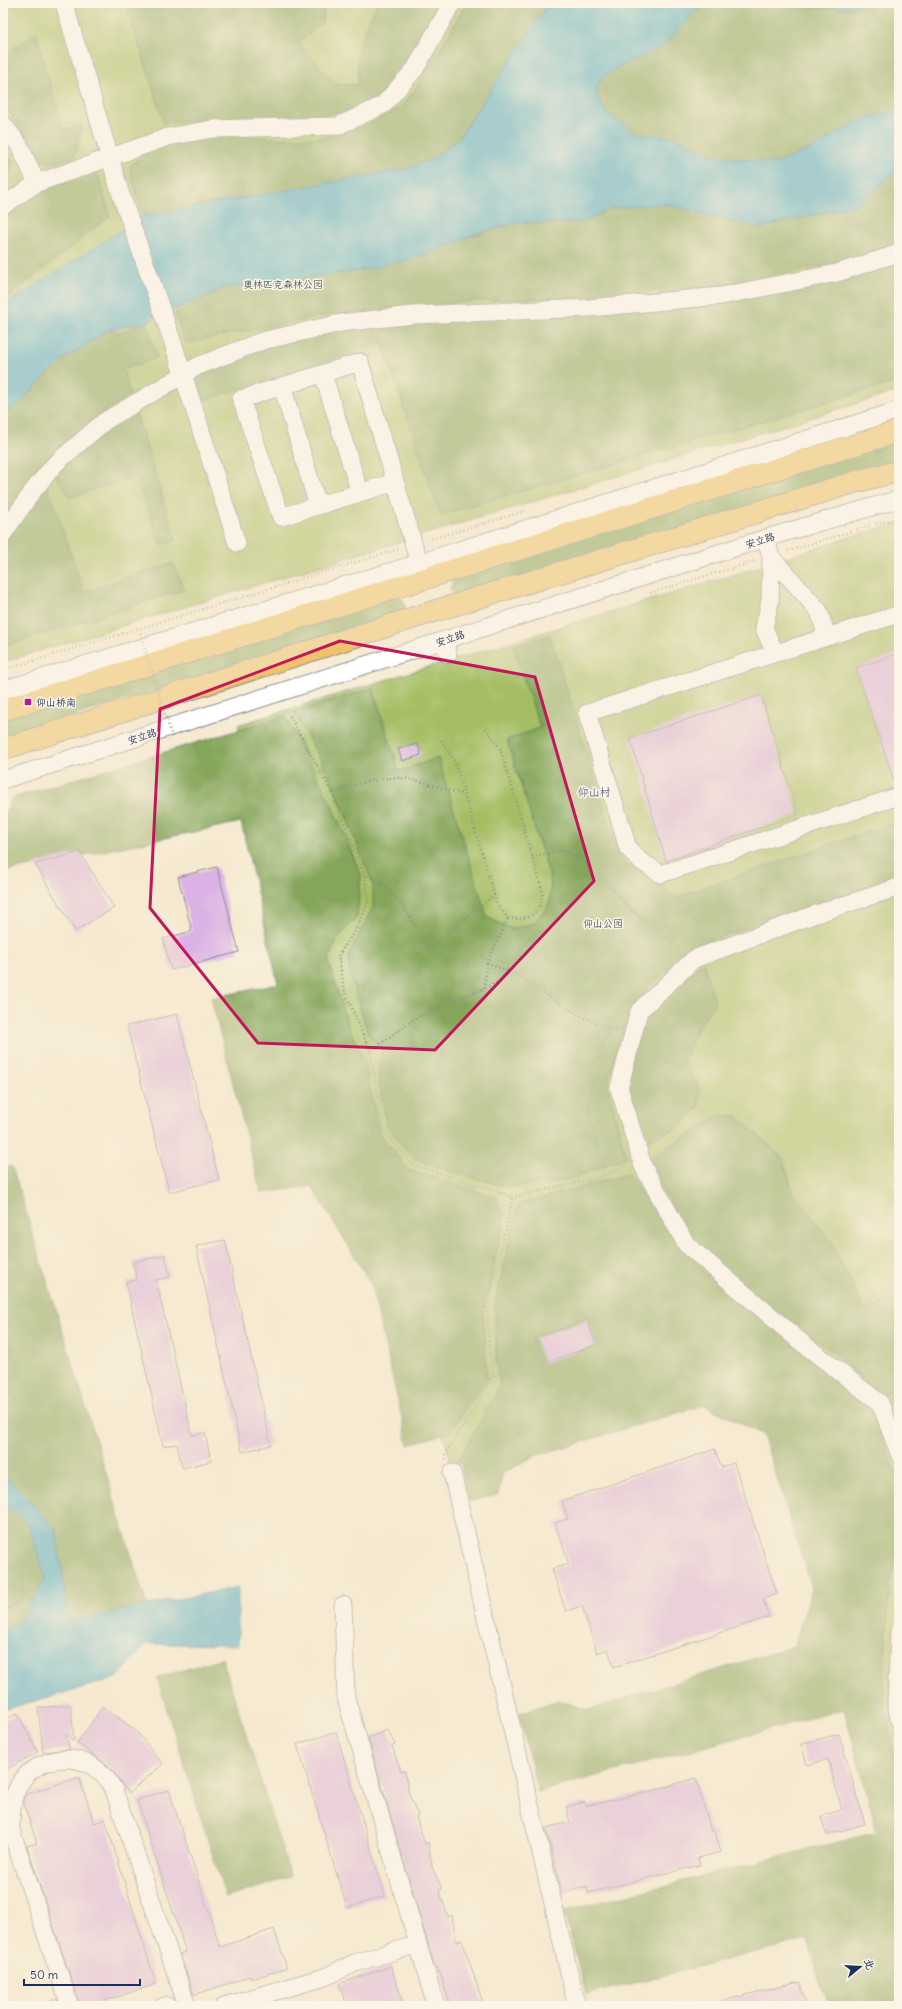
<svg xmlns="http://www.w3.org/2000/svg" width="902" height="2009" font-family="Delius,'LXGW WenKai TC',sans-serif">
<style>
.green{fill:#a5be64;stroke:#607661}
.forest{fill:#84a55a;stroke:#506a5c}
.water{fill:#48abc7;stroke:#326d92}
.building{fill:#dbb2e5}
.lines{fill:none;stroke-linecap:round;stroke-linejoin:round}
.minor-casing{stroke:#888c96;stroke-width:19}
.major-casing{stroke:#888c96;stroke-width:23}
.path{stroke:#888c96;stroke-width:2.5;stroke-dasharray:1 3;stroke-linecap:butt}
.minor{stroke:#fff;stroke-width:17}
.major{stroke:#f1c369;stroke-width:21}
.path-bridge{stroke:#888c96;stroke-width:2.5;stroke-dasharray:1 3;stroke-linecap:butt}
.marked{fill:none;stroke:#c2185b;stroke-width:3;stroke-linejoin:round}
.poi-dot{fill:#b5179e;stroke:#fcf5e5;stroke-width:1.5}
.labels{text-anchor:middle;stroke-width:3;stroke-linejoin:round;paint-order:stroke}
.park-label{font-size:10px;fill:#445a60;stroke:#fcf5e5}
.street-label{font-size:10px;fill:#1b2f5e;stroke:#fcf5e5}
.poi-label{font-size:10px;fill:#1b2f5e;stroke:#fcf5e5;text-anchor:start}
.neighbourhood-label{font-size:11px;fill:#5e5d8d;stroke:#fcf5e5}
</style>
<rect width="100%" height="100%" fill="#fcf5e5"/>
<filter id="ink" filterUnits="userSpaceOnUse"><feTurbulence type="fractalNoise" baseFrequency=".025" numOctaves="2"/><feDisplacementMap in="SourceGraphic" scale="8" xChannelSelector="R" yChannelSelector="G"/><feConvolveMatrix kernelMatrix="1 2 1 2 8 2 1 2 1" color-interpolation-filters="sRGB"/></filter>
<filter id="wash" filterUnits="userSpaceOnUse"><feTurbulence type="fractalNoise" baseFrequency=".012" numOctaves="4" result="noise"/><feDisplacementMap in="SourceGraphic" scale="16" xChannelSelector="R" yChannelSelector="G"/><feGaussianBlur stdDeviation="0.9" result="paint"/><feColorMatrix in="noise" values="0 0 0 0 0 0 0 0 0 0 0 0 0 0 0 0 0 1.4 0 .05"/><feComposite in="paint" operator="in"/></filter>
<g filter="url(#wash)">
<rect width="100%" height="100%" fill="#f5e9cf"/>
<!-- green -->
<path class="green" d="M3 3H899V391L3 662Z
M899 523V1907L756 1367 452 1465 238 725C398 676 559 627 720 579 780 561 838 539 899 523Z"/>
<!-- forest -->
<path class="forest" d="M3 3H14L3 14Z
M126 3H326L322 23 298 43 335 84 358 85V47L377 3H445L425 43 394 85 355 110 302 118H234L164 123Z
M466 3H549L458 139 435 157 410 168 143 216 129 166 161 143 223 134 283 139 326 137 368 125 404 105 430 67Z
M709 3H793L808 7 853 8 864 3H899V110L862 119 810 149 778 163 714 156 676 138 636 133 604 110 596 92 600 79 617 68 662 47 693 14Z
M36 33 63 131 82 124 75 157 49 163 35 155 3 101V57Z
M3 145 14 163 3 188Z
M96 169 110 216 3 301V216L36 192Z
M899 169V243L850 261 719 285 607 296 472 301 328 315 185 343 175 314 224 288 358 271 514 223 582 222 612 208 666 204 758 228 857 204Z
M899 260V381L440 515 382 343 205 400 196 374 271 345 345 328 416 320 713 303Z
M146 322 157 358 123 369 130 395 79 428 37 471 3 520V414L16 406 60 362 109 330 120 333Z
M134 407 176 540 161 545 136 476 70 497 54 473Z
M899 441V464L455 597 450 589 454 577Z
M47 484 84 592 173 563 184 590 3 646V543Z
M387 597H401L405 603V611L397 616 3 738V716Z
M550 635 620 859 676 897 899 821V877L696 945 647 988 623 1029 607 1085 626 1157 565 1181 508 1187 448 1171 413 1158 387 1126 378 1078 382 1049 368 1034 349 973V954L373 907V884L332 781 294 712 373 688 399 771 438 758 487 917 511 929 534 923 549 904 551 881 507 740 540 728 513 646Z
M285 716 329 799 361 875 357 917 338 938 328 961 349 1029 364 1059 379 1133 408 1170 496 1197 505 1215 483 1312 487 1378 450 1432 408 1445 371 1284 312 1186 261 1193 211 998 278 984 241 822 3 872V817L12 798Z
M703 962 715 1002 698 1027 684 1061 699 1086V1107L677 1128 644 1141 623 1086 647 1013Z
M719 1115 737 1116 783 1158 793 1192 832 1243 864 1310 894 1300 899 1304V1407L893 1409 837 1356 711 1259 688 1233 652 1173V1154L688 1136Z
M12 1166 133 1561 147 1605 69 1621 56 1530 12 1482 3 1478V1168Z
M628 1174 653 1211 707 1275 872 1410 899 1482V1538L890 1584 883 1691 899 1787V2006H831L821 1988 808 1939 586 1995 564 1911 877 1832 844 1709 538 1792 519 1713 559 1700 588 1710 794 1646 812 1588 763 1435 704 1405 535 1456 503 1473 498 1495 468 1502 460 1458 500 1386 496 1362 495 1303 518 1205Z
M3 1502 29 1525 45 1578 21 1621 3 1632Z
M222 1658 291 1877 226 1898 157 1678Z"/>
<!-- water -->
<path class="water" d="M549 3H709L693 14 662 47 617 68 600 79 596 92 604 110 636 133 676 138 714 156 778 163 810 149 862 119 899 110V169L857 204 758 228 666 204 612 208 582 222 514 223 478 233 418 257 358 271 224 288 146 322 108 330 60 362 16 406 3 414V306L143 216 410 168 435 157 458 139Z
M793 3H864L854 8 808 7Z
M3 1478 12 1482 56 1530 69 1621 238 1587V1645L146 1644 117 1678 3 1710V1632L21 1621 45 1578 29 1525 3 1502Z"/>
<g id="blocks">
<!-- building -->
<path class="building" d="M899 653V786H896L856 668Z
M761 695 798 814 666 861 630 738Z
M418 744 421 755 402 761 398 749Z
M80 852 114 908 75 931 35 864Z
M217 867 239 952 171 970 163 939 192 931 178 877Z
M177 1014 219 1180 169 1192 127 1026Z
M225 1240 271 1445 242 1452 196 1246Z
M165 1255 170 1277 156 1280 192 1435 205 1433 211 1461 182 1468 177 1444 163 1446 126 1282 137 1280 133 1262Z
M587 1320 596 1345 544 1363 535 1338Z
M715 1449 721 1467 734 1463 777 1594 763 1599 769 1617 614 1667 608 1649 597 1653 582 1606 566 1611 552 1569 569 1564 555 1523 568 1519 562 1501Z
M71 1705 74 1741 65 1734 70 1749 43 1752 38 1708Z
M103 1707 135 1730 163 1764 129 1793 110 1767 77 1743Z
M17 1713 38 1752 3 1771V1721Z
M388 1730 395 1745 392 1746 401 1772 405 1771 409 1794 418 1816 416 1817 425 1844 428 1842 432 1867 442 1889 439 1890 448 1917 452 1915 456 1942 462 1940 484 2006H450L440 1972 439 1973 437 1967 435 1968 368 1738Z
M336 1732 385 1896 347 1908 297 1744Z
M839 1734 865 1824 826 1835 821 1816 842 1810 828 1759 807 1765 801 1744Z
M79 1777 94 1823 105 1819 156 1984 90 2006H80L27 1846 37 1843 23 1802 25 1795Z
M696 1778 711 1831 714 1830 721 1852 698 1858 700 1865 588 1893 587 1886 562 1893 546 1828 570 1822 566 1807 585 1802 586 1806 648 1792Z
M169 1790 220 1947 274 1929 287 1968 251 1979 250 1976 194 1995 180 1954 186 1952 137 1800Z
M391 1966 404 2006H347L339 1984Z
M800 1982 806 2006H722L721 2001Z
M57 1999 59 2006H45L44 2004Z"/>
</g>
</g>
<g filter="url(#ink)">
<use href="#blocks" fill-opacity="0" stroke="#888c96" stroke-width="1"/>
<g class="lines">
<defs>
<path id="minor" d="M64 3 121 195 171 337 237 543
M3 124 19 145 37 183
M3 206 37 183 168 137 212 129 338 126 383 105 415 69 452 3
M323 374 360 493
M282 386 318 506
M395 482 281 517 241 399 360 362 419 563
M3 534 32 492 55 464 105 421 198 366 262 341 341 323 413 315 589 308 721 296 837 273 899 253
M766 538 771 557 770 601 764 628 775 653
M771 557 819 611 827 637
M899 614 587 713 628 848 639 860 661 874 899 796
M444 640 448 654
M3 690 419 563 899 410
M3 780 766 538 899 499
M899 887 813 915 694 959 639 1011 619 1088 643 1166 686 1244 801 1342 880 1403 899 1453
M452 1473 577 2006
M343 1605 346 1698 436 2006
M899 1632 896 1704 899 1720
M70 2006 11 1830C11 1814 11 1799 19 1785 34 1758 75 1750 99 1771 106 1776 110 1783 114 1790L187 2006
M164 2006H167
M224 2006 325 1977 355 1963 418 1944"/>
<path id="major" d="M3 710 899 431
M3 749 435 611 855 482 899 471"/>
</defs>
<!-- minor casing -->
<use href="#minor" class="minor-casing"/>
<!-- major casing -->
<use href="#major" class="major-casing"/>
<!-- path -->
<path class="path" d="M876 524 899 518
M428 540 525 511
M788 551 869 526
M650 593 756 561
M3 670 399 549
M290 716 332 793 364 874 369 901 355 931 338 956 345 992 370 1051 384 1131 413 1165 513 1197 599 1178 626 1165
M441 740 455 762 497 904 508 918C529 921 545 912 542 889L500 748 484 726
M332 793C352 786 371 779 392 778 411 776 445 789 464 795
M532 857 562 850 586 862 633 911 682 950
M364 874 387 888 405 909 429 948 495 894
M487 963 514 973
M485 988 515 973C537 988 595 1030 619 1030
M370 1051 413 1020 436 1007 484 989 487 963 508 918
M605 1175 589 1113 592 1067 610 1030
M3 1303 9 1391 22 1417 24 1443 3 1486
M494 1376 531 1345
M446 1459 445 1454 493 1376 489 1350 487 1309 513 1197
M3 1570 14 1571 22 1580 20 1601 6 1609H3"/>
<!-- minor -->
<use href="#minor" class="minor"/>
<!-- major -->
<use href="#major" class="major"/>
<!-- path-bridge -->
<path class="path-bridge" d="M140 633 172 737"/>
</g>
</g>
<!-- marked area -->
<path d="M0 0H902V2009H0ZM340 641 535 677 594 881 435 1050 258 1043 150 908 160 709Z" fill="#f5e9cf" fill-opacity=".55" fill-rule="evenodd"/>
<path class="marked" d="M340 641 535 677 594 881 435 1050 258 1043 150 908 160 709Z"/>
<!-- markers -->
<rect class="poi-dot" x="24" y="698" width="8" height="8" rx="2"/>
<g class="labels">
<!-- park labels -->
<g class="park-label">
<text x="283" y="288">奥林匹克森林公园</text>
<text x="603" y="927">仰山公园</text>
</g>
<!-- street labels -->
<g class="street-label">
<text transform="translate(760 540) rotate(-17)" y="4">安立路</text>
<text transform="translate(450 638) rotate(-18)" y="4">安立路</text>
<text transform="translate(142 736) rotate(-18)" y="4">安立路</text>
</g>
<!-- poi labels -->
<g class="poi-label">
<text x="36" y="706">仰山桥南</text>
</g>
<!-- neighbourhood labels -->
<g class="neighbourhood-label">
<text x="594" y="796">仰山村</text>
</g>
</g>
<!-- margin -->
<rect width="902" height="2009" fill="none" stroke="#fcf5e5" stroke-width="16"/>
<!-- north arrow -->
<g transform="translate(860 1967) rotate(72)" stroke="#fcf5e5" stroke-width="3" paint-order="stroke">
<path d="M0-3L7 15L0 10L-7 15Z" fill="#1b2f5e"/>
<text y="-6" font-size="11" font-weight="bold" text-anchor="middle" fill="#1b2f5e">北</text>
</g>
<!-- scale -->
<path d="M24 1979v6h116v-6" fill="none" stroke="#1b2f5e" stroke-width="2"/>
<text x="30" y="1979" font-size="12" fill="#1b2f5e" stroke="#fcf5e5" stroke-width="3" paint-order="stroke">50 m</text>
</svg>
